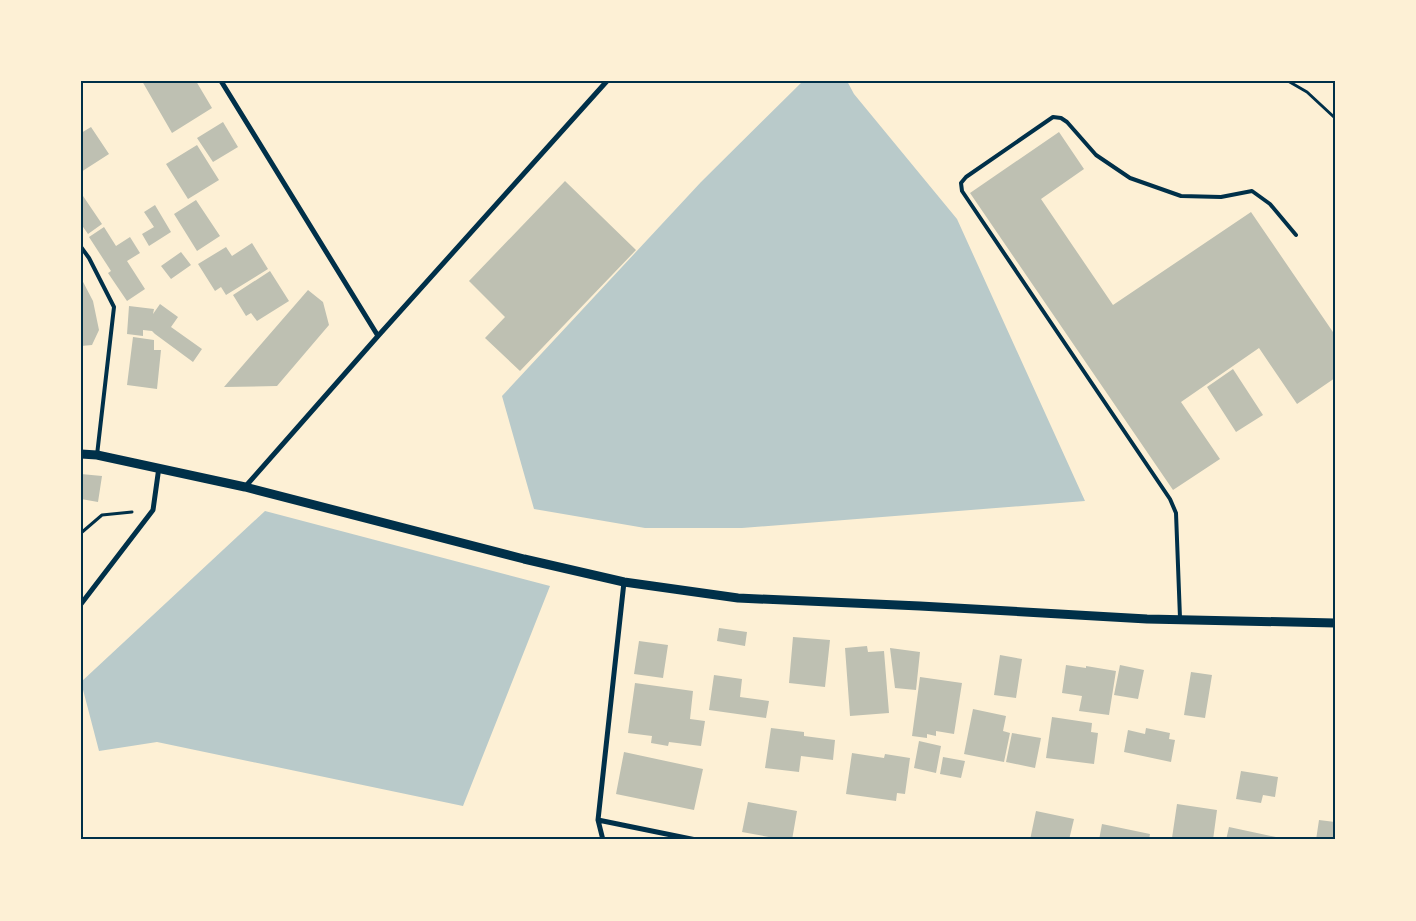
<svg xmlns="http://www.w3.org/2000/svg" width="1416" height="921" font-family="'Fira Sans',sans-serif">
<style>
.green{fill:#b9caca}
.building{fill:#bec0b2}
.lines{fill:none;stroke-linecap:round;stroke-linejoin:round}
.path{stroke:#003049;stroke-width:3}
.service{stroke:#003049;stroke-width:4}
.minor{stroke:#003049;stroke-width:5}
.tertiary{stroke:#003049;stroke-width:9}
.neatline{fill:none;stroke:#003049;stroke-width:2}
</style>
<rect width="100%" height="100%" fill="#fdf0d5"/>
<!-- green -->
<path class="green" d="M803 81H847L854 94 957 219 1085 501 742 528H645L534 509 502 396 701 182Z
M265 511 550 586 463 806 157 742 99 751 81 682Z"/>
<!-- building -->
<path class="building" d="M142 81H196L212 108 172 133Z
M223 122 238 147 213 162 197 138Z
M91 127 109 154 81 172V133Z
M1059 132 1084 169 1041 199 1113 305 1251 212 1335 335V378L1297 404 1259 348 1181 402 1220 459 1173 490 970 193Z
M197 145 219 180 188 199 166 164Z
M565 181 636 250 520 371 485 338 505 317 469 281Z
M81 193 102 224 88 234 81 224Z
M196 200 220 236 197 251 174 214Z
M155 205 171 232 149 246 142 234 154 227 144 212Z
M104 227 116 246 130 237 140 253 127 261 145 289 127 301 108 273 111 271 89 237Z
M252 243 268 269 226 295 221 287 215 291 198 264 226 247 232 256Z
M181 252 191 265 171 279 161 266Z
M270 271 289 301 257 321 251 313 246 316 233 295Z
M81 278 93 301 99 330 92 345 81 346Z
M308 290 323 302 329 325 277 386 224 387Z
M160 304 178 317 171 327 202 349 193 362 155 334 152 331 143 330V336L127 334 129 306 154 309 153 314Z
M133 337 154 340V350H161L157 389 127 385Z
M1233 369 1263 415 1236 432 1207 387Z
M81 474 102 476 98 502 81 499Z
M719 628 747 632 745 646 717 641Z
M793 637 830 640 825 687 789 683Z
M639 641 668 645 663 678 634 674Z
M867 646 868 652 884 651 889 713 850 716 845 648Z
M890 648 920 652 916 690 895 688Z
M1000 655 1022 659 1016 698 994 695Z
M1066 665 1086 668V666L1116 671 1109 715 1079 711 1082 696 1062 693Z
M1120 665 1144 670 1138 699 1114 695Z
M1191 672 1212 675 1205 718 1184 715Z
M714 675 742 679 740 697 769 701 766 718 709 710Z
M920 677 962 683 954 734 936 731V736L927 734V738L912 736Z
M635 683 693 691 690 719 705 721 701 746 669 742 668 746 651 743 652 736 628 733Z
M973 709 1006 716 1003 731 1010 733 1004 762 964 754Z
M1052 717 1092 723 1091 732 1098 733 1094 764 1046 758Z
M771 728 804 732V736L835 740 833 760 801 756 799 772 765 768Z
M1146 728 1170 733 1169 739 1175 740 1171 762 1124 752 1128 730 1145 734Z
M1012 733 1041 738 1035 768 1006 762Z
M919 741 941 746 936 773 914 768Z
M624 752 703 769 694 810 616 794Z
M852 753 884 758 885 754 910 758 905 794 897 793 896 801 846 794Z
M943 757 965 761 961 778 940 774Z
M1241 771 1278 777 1275 797 1263 795 1261 803 1236 799Z
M748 802 797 811 792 840H785L742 832Z
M1177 804 1217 810 1213 840H1176V839L1172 838Z
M1036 811 1074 819 1069 840H1030Z
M1319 820 1335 822V840H1316Z
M1102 824 1150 834 1149 840H1099Z
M1229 827 1276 837 1275 840H1226Z"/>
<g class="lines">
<!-- path -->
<path class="path" d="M1288 81 1307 92 1335 118
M81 533 102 515 132 512"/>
<!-- service -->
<path class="service" d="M81 247 89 258 114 307 97 455
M1180 618 1176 513 1170 499 962 191 961 183 966 177 1053 117 1061 118 1067 122 1096 155 1130 178 1181 196 1221 197 1252 191 1270 204 1296 235"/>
<!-- minor -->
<path class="minor" d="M221 81 378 336
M245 487 378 336 607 81
M81 604 153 510 159 467
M598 820 696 840
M603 840 598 820 624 582"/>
<!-- tertiary -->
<path class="tertiary" d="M81 454 97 455 245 487 524 559 624 582 738 598 920 606 1147 619 1335 623"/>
</g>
<!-- border -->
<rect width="1416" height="921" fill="none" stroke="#fdf0d5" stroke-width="165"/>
<rect x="82" y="82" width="1252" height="756" class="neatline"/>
</svg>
